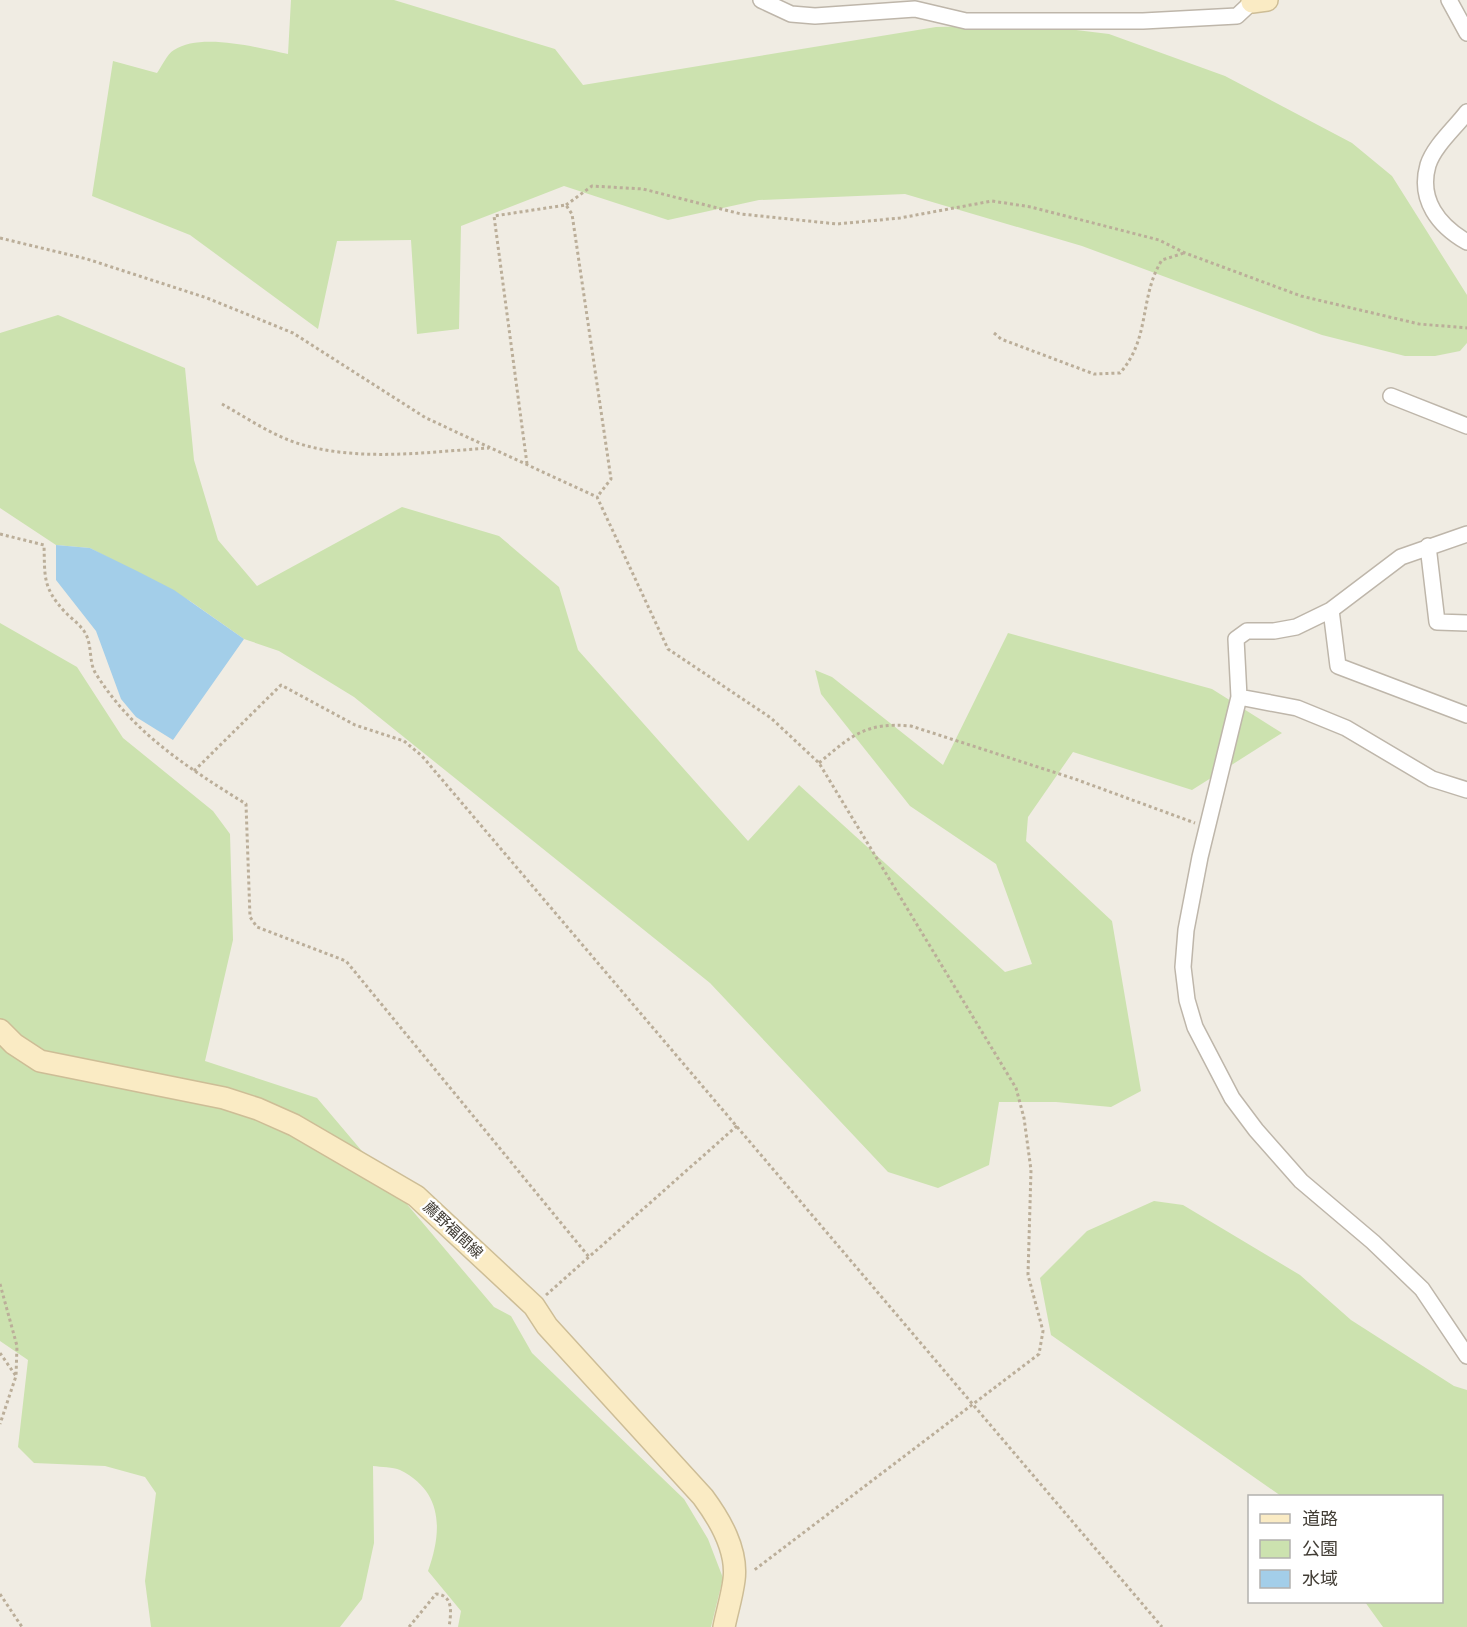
<svg xmlns="http://www.w3.org/2000/svg" width="1467" height="1627" font-family="Roboto,'Noto Sans JP',sans-serif">
<style>
.green{fill:#cce2af}
.water{fill:#a3cee9}
.lines{fill:none;stroke-linecap:round;stroke-linejoin:round}
.street-casing{stroke:#beb6aa;stroke-width:18}
.secondary-casing{stroke:#cdbd96;stroke-width:24}
.path{stroke:#bbae99;stroke-width:3;stroke-dasharray:3 3;stroke-linecap:butt}
.street{stroke:#fff;stroke-width:15}
.secondary{stroke:#faebc4;stroke-width:21}
.labels{text-anchor:middle;stroke-width:5;stroke-linejoin:round;paint-order:stroke}
.street-label{font-size:15px;fill:#413c34;stroke:#fff}
</style>
<rect width="100%" height="100%" fill="#f0ece3"/>
<!-- green -->
<path class="green" d="M291 0H394L555 49 583 85 936 27 1035 25 1109 34 1225 76 1352 143 1392 176 1467 295V343L1460 351 1435 356H1405L1322 335 1082 246 905 194 759 200 668 220 564 186 461 226 459 329 417 334 411 240 337 241 318 329 190 235 92 196 113 61 157 73C162 66 167 54 174 50 201 32 259 48 288 54Z
M58 315 185 368 194 460 218 540 257 586 402 507 499 536 559 587 578 650 748 841 799 785 1005 972 1032 964 996 864 910 806 821 694 815 670 832 677 943 765 1008 633 1212 689 1282 733 1192 790 1073 752 1028 817 1026 841 1112 921 1141 1091 1111 1107 1056 1102H999L989 1165 938 1188 888 1172 710 983 354 697 279 651 244 639 190 601 90 548 56 545 0 508V333Z
M0 623 77 667 123 738 213 811 230 834 233 940 205 1061 317 1098 494 1307 511 1316 532 1353 684 1499 708 1539 723 1578 711 1627H458L461 1611 428 1571C442 1532 444 1492 400 1470 393 1467 381 1467 373 1466L374 1543 362 1599 340 1627H151L145 1581 156 1493 145 1477 105 1466 34 1463 18 1447 28 1360 0 1341Z
M1154 1201 1183 1205 1300 1275 1351 1320 1454 1386 1467 1390V1627H1383L1365 1602H1442V1496H1281L1051 1335 1040 1278 1087 1231Z"/>
<!-- water -->
<path class="water" d="M56 545 90 548 137 571 174 590 244 639 173 740 136 717 121 699 96 631 56 580Z"/>
<g class="lines">
<defs>
<path id="street" d="M761 0 791 14 815 16 915 9 966 21H1143L1237 16 1252 2
M1449 0 1467 33
M1467 112C1455 128 1434 146 1428 165 1418 200 1439 226 1467 242
M1391 396 1467 426
M1467 534 1401 557 1331 610 1296 627 1274 631H1247L1236 639 1239 697 1200 857 1186 930 1183 967 1187 1000 1195 1027 1232 1098 1256 1130 1301 1181 1373 1242 1422 1289 1467 1356
M1428 546 1437 622 1467 623
M1331 610 1338 666 1467 715
M1239 697 1297 708 1346 728 1432 779 1467 790"/>
<path id="secondary" d="M1252 2 1267 0
M0 1030 14 1044 40 1061 224 1098 258 1109 294 1125 416 1196 534 1306 547 1326 703 1497C720 1520 738 1550 734 1580 732 1596 727 1612 724 1627"/>
</defs>
<!-- street casing -->
<use href="#street" class="street-casing"/>
<!-- secondary casing -->
<use href="#secondary" class="secondary-casing"/>
<!-- path -->
<path class="path" d="M566 205 592 186 643 189 741 214 837 224 900 218 992 201 1031 207 1159 240 1185 253 1301 296 1419 324 1467 328
M0 238 87 259 207 298 293 333 426 418 597 497 668 649 771 718 819 763 1016 1088 1024 1118 1031 1170 1028 1275 1043 1331 1039 1354 753 1571
M994 333 1001 339 1094 374 1120 373C1151 338 1139 296 1162 260L1184 253
M222 404C247 418 273 436 300 444 360 462 427 452 489 448
M527 464 494 216 566 205 572 214 611 479 597 497
M0 534 44 545C45 576 42 587 65 612 71 618 79 624 84 631 93 644 88 662 96 674 134 734 187 767 246 804L250 917 257 927 346 961 589 1257
M819 763C852 735 866 722 911 726L1075 779 1195 823
M194 771 281 685 355 725 404 741 422 756 1162 1627
M0 1284 17 1346 16 1376 0 1424
M546 1295 738 1125
M0 1353 16 1376
M0 1594 22 1627
M409 1627 436 1594C454 1595 451 1614 449 1627"/>
<!-- street -->
<use href="#street" class="street"/>
<!-- secondary -->
<use href="#secondary" class="secondary"/>
</g>
<g class="labels">
<!-- street labels -->
<g class="street-label">
<text transform="translate(453 1230) rotate(43)" y="5">薦野福間線</text>
</g>
</g>
<!-- legend -->
<rect x="1248" y="1495" width="195" height="108" fill="#ffffff" stroke="#b3b1ae" stroke-width="1.5"/>
<rect x="1260" y="1514" width="30" height="9" fill="#faebc4" stroke="#b3b1ae" stroke-width="1.5"/>
<text x="1302" y="1525" font-size="18" fill="#413c34">道路</text>
<rect x="1260" y="1540" width="30" height="18" fill="#cce2af" stroke="#b3b1ae" stroke-width="1.5"/>
<text x="1302" y="1555" font-size="18" fill="#413c34">公園</text>
<rect x="1260" y="1570" width="30" height="18" fill="#a3cee9" stroke="#b3b1ae" stroke-width="1.5"/>
<text x="1302" y="1585" font-size="18" fill="#413c34">水域</text>
</svg>
